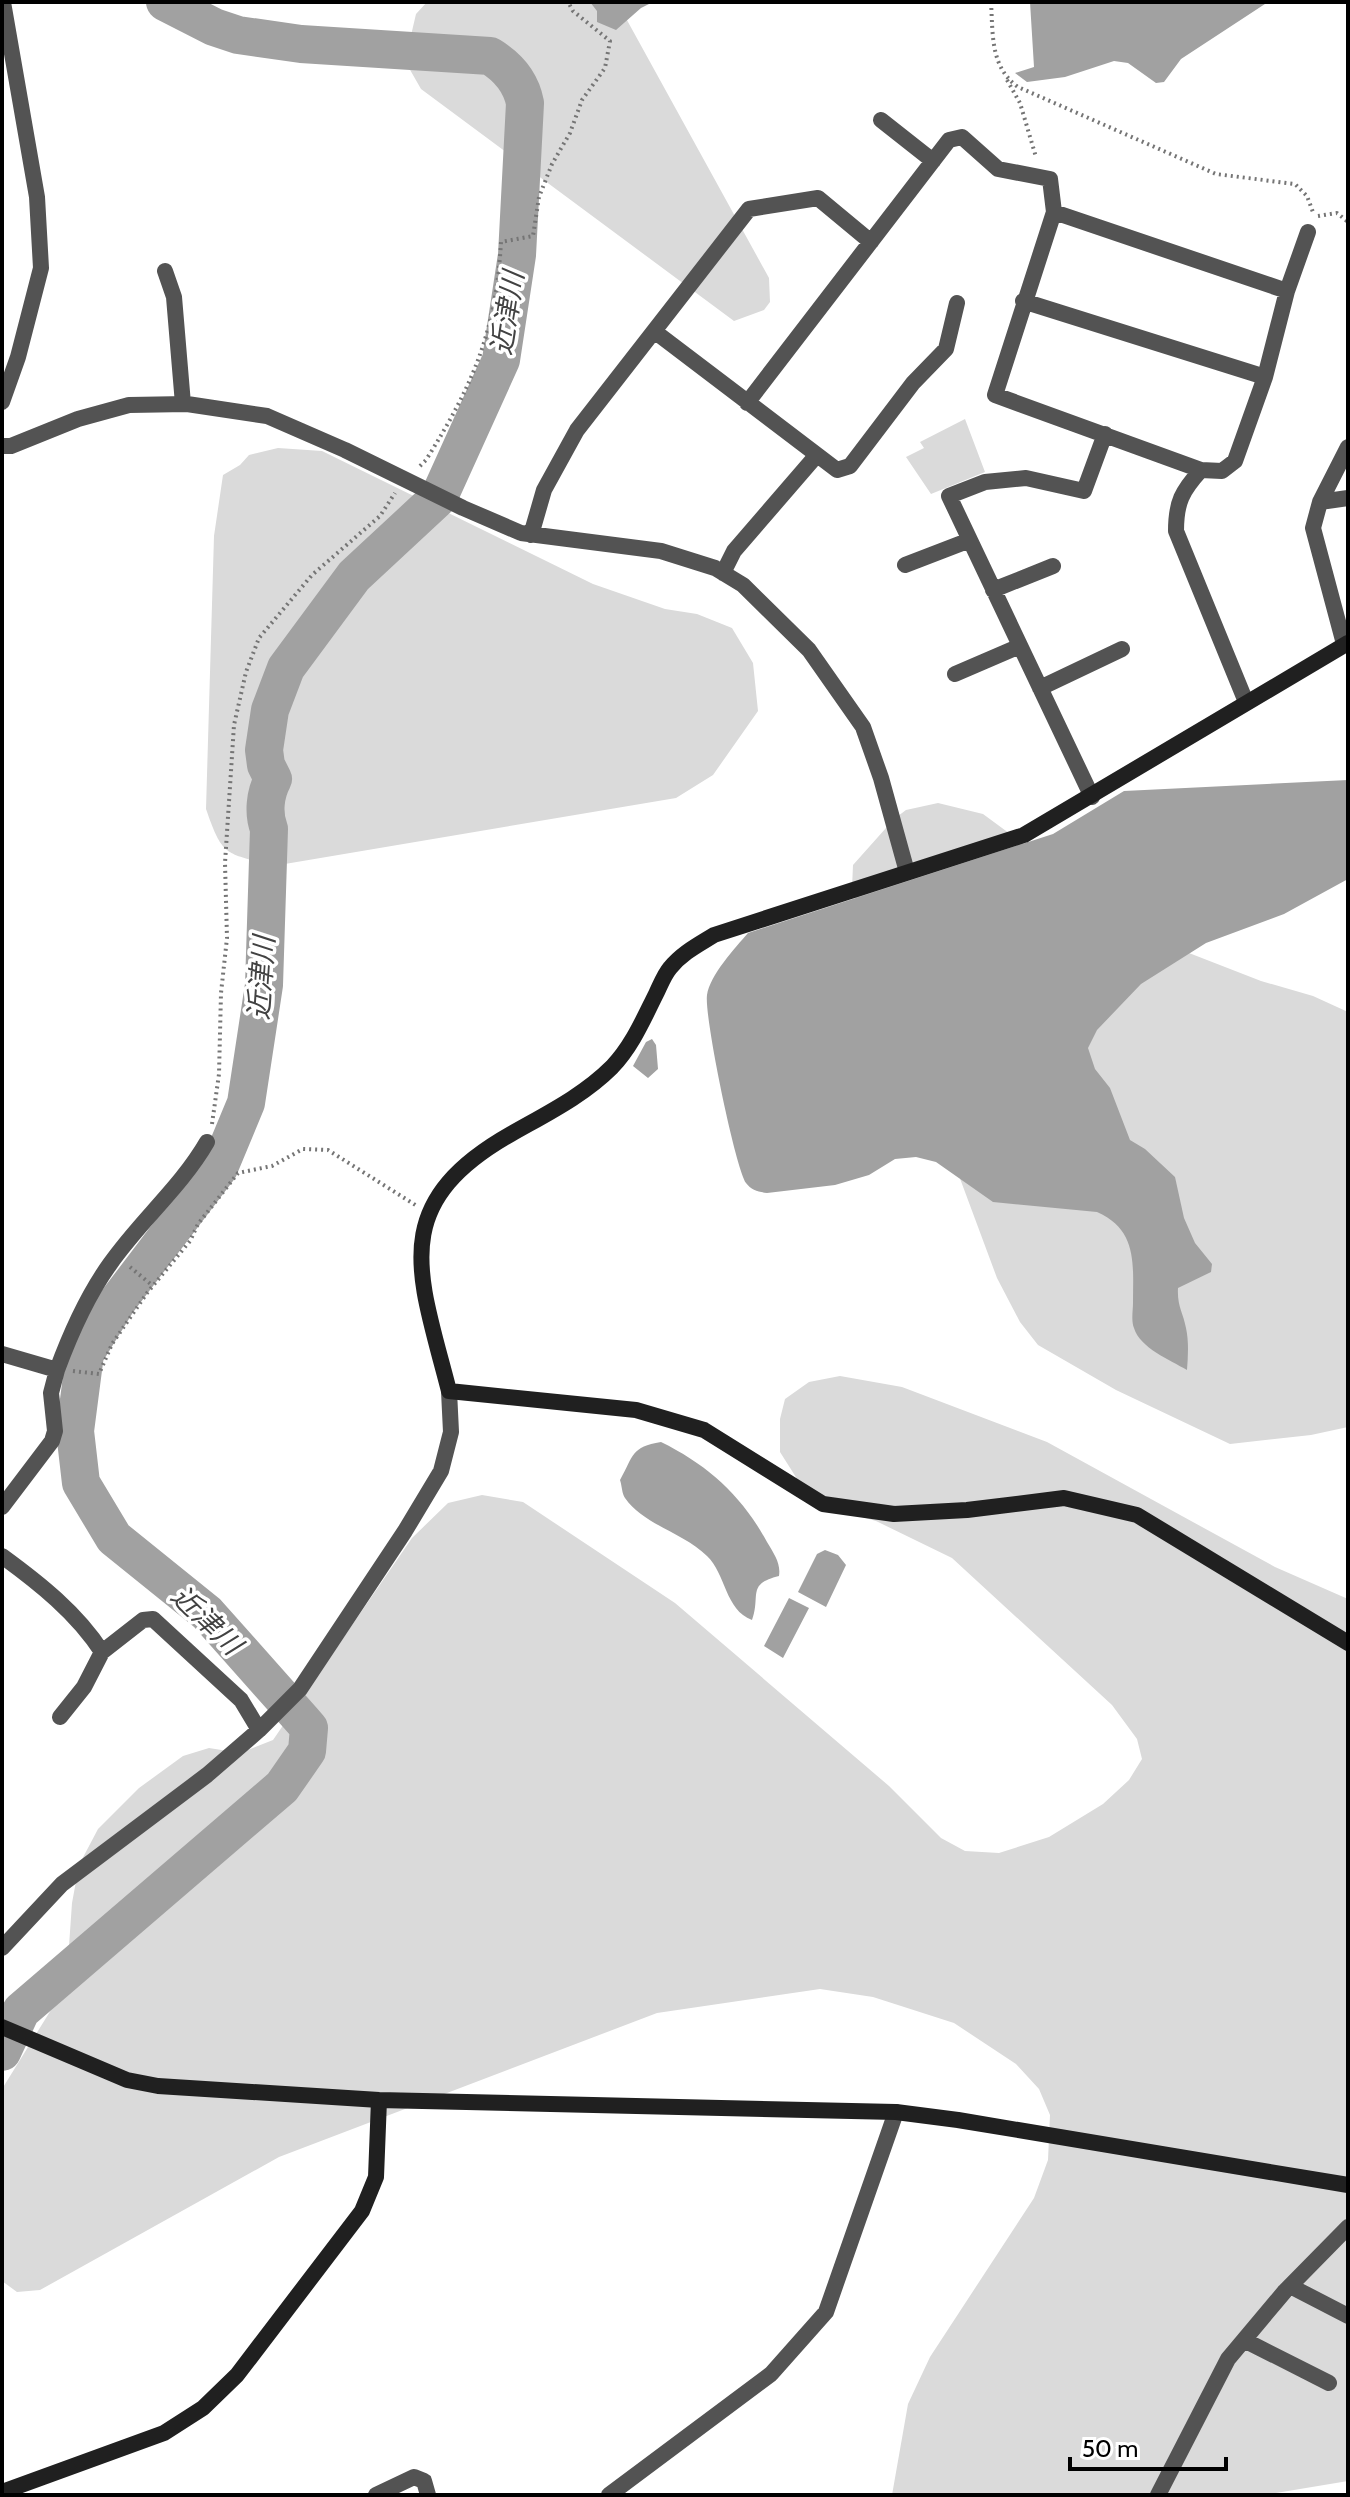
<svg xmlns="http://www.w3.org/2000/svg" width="1350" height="2497" font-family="Cabin,'Noto Sans JP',sans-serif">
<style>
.green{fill:#dadada}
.water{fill:#a1a1a1}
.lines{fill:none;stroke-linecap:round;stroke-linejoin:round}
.river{stroke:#a1a1a1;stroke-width:38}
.path{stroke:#757575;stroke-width:4;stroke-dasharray:2 4;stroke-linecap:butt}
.street{stroke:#535353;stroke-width:16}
.secondary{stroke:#202020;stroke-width:16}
.labels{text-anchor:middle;stroke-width:7;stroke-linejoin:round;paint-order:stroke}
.water-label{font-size:28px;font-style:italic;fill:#424242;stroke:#fff}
</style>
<rect width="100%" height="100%" fill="#fff"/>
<!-- green -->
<path class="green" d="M427 2H617L769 278 770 302 764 310 734 321 421 89 405 61 416 14Z
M965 419 985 472 931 494 906 457 924 448 920 442Z
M278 448 322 451 593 584 665 609 697 614 732 628 753 663 758 711 713 775 676 798 273 866C225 852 223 858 206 809L214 536 223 475 240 465 249 455Z
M938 803 983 814 1153 939 1261 981 1313 996 1348 1012V1427L1311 1435 1230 1444 1116 1390 1038 1345 1020 1322 997 1278 852 888 853 865 894 819 906 810Z
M840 1376 902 1387 1047 1442 1275 1567 1348 1599V2481L1264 2495H892L908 2404 930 2357 1034 2198 1048 2160 1050 2115 1039 2089 1016 2064 954 2023 873 1997 820 1989 657 2013 279 2157 40 2290 17 2292 2 2281V2089L59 1997 69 1946 72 1903 79 1865 98 1829 139 1788 183 1756 209 1748 240 1753 273 1740 412 1538 448 1503 482 1495 523 1502 675 1603 889 1786 941 1838 965 1851 999 1853 1049 1837 1103 1804 1129 1780 1142 1759 1137 1739 1112 1705 952 1558 876 1521 837 1510 799 1482 780 1452V1419L785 1399 809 1382Z"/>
<!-- water -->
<path class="water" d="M590 2H653L641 8 616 30 597 22V11Z
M1030 2H1268L1181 59 1164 82 1156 83 1128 63 1114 61 1065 77 1027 82 1015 73 1034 67Z
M1348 780V879L1284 914 1206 943 1141 984 1097 1030 1088 1048 1095 1069 1110 1088 1130 1140 1145 1149 1175 1177 1184 1218 1195 1243 1212 1264 1211 1272 1178 1288C1177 1306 1183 1312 1186 1328 1189 1342 1188 1356 1187 1370 1170 1360 1140 1348 1134 1328 1131 1321 1133 1310 1133 1303 1133 1265 1138 1230 1097 1212L993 1202 936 1162 916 1157 895 1159 869 1175 835 1185 767 1193C759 1192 751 1190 746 1183 735 1166 704 1016 707 995 710 975 735 948 748 933L1053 834 1124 791Z
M652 1039 656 1045 658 1069 648 1078 633 1066 646 1042Z
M661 1442C708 1465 742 1496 767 1542 774 1554 781 1563 779 1576 746 1584 761 1596 752 1620 725 1610 726 1574 707 1556 684 1533 644 1525 625 1498 622 1494 622 1486 620 1480 634 1455 631 1447 661 1442Z
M825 1550 838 1555 846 1565 826 1607 798 1592 817 1554Z
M789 1598 809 1608 783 1658 764 1646Z"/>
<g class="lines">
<!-- river -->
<path class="river" d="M2 2052 21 2011 282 1787 307 1751 309 1728 303 1721 207 1613 114 1538 81 1483 75 1431 85 1354 117 1302 219 1168 246 1103 264 985 269 829C263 813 265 794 273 779L266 765 264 750 270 710 286 668 354 576 439 497 501 360 517 255 525 103C521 82 508 67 490 56L301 44 238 35 214 27 165 2"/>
<!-- path -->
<path class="path" d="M991 2C993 34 990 67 1018 87L1216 174 1295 184 1307 196 1314 215
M1007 80 1020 103 1036 157
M1318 216 1337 213 1348 222
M420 466 426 460C473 385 496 332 501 242L533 236 539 197 552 164 570 133 582 100 605 68 610 41 573 11 568 2
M212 1124 219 1074 221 993 227 938 225 863 234 725 246 672 259 638 312 575 380 516 395 493
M130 1267 153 1286
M73 1371 99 1374 112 1344 147 1293 190 1241 198 1224 238 1173 272 1166 303 1149 328 1150 417 1206"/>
<!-- street -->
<path class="street" d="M881 120 933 161
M1054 212 1287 291 1265 377 1235 461 1222 471 1201 470 995 395Z
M165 271 174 297 183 404
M1287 291 1308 232
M1023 301 1265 377
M654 331 837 470 850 466 913 383 946 349 957 303
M2 402 18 357 41 268 37 197 3 2
M747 403 949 140 962 137 998 169 1050 179 1054 212
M2 446H11L78 419 129 405 187 404 267 416 345 450 463 508 521 533 661 551 715 568 743 585 809 650 863 727 881 778 907 872
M1201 470C1182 491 1176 502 1176 531L1246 702
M1320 502 1348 498
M531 535 544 490 577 430 749 209 818 198 871 242
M905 565 970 540
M723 573 734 551 816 456
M993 590 1053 566
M1344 644 1313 528 1320 502 1348 447
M955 674 1020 646
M1040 688 1122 649
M1092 797 949 496 985 482 1026 478 1084 491 1105 434
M2 1354 57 1370C71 1332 87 1296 110 1264 140 1221 181 1187 207 1142
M2 1507 52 1441 55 1431 51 1393 57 1370
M2 1556C39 1583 77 1613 102 1652
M60 1717 84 1687 102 1652 143 1620 153 1619 241 1700 259 1730
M2 1948 62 1884 207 1775 259 1730 300 1689 405 1531 441 1471 451 1432 449 1391
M1290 2286 1348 2316
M1244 2340 1329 2383
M376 2495 414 2477 424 2481 428 2495
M609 2495 771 2374 826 2312 896 2112
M1158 2495 1228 2359 1285 2291 1348 2227"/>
<!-- secondary -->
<path class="secondary" d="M1348 643 1024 835 714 935C698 945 682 953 670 968 664 975 660 986 656 994 643 1020 632 1046 612 1067 583 1096 546 1114 511 1134 386 1205 419 1274 449 1391L636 1410 704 1430 823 1504 894 1514 967 1510 1064 1498 1137 1515 1348 1643
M2 2027 127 2080 158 2086 379 2100 896 2112 958 2120 1348 2185
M2 2492 164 2433 203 2408 237 2375 362 2211 376 2177 379 2100"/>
</g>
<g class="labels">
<!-- water labels -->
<g class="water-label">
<text transform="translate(507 313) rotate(-81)" y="10">近津川</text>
<text transform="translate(261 978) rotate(-86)" y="10">近津川</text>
<text transform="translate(207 1620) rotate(44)" y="10">近津川</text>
</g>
</g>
<!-- border -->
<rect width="1350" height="2497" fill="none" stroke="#000000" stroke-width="8"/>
<!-- scale -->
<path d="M1070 2457v12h156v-12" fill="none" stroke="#000000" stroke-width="4"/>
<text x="1082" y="2457" font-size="24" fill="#000000" stroke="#ffffff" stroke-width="6" paint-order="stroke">50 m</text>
</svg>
